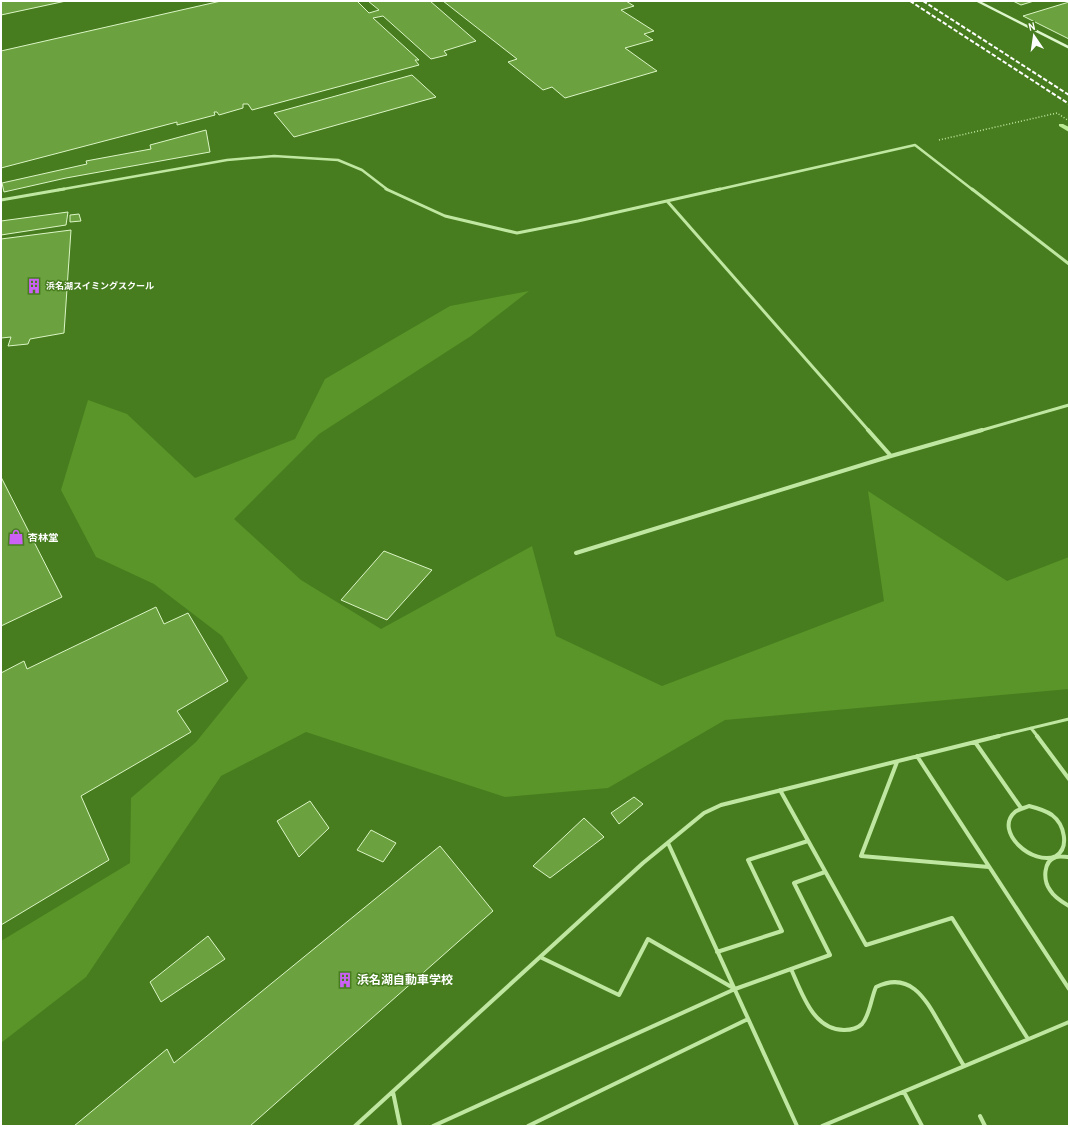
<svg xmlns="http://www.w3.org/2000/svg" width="1070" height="1127" font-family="'Archivo Narrow','Noto Sans JP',sans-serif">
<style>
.green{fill:#599528}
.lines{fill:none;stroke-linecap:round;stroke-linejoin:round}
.stream{fill:#bbe995;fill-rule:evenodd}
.building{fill:#6ba23f;stroke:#dbf5c5}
.path{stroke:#c0e7a1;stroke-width:1.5;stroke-dasharray:1 2;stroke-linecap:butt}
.lane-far1{stroke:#c0e7a1;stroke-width:3}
.lane{stroke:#c0e7a1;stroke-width:4}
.street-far2{stroke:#c0e7a1;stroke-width:2.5}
.street-far1{stroke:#c0e7a1;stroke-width:3}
.street{stroke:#c0e7a1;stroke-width:4}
.secondary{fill:#def6cc;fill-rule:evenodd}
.rail{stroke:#fff;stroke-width:2;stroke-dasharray:4.5 2;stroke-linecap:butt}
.labels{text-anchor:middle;stroke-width:3;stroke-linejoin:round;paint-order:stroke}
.far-poi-label{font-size:9px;font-weight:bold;fill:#fff;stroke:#477d1f;text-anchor:start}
.poi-label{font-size:10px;font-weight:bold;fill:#fff;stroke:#477d1f;text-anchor:start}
.near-poi-label{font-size:12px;font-weight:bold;fill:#fff;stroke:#477d1f;text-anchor:start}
</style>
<rect width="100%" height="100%" fill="#477d1f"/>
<!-- green -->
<path class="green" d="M529 291 471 336 319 434 234 519 301 580 381 629 532 546 556 636 662 686 884 601 868 491 1007 581 1069 557V689L725 720 608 788 505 797 306 732 221 776 86 977 1 1043V941L130 863 131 798 196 742 248 678 222 636 154 584 96 557 61 490 88 400 127 414 195 478 295 439 325 379 450 306Z"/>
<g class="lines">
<!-- stream -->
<path class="stream" d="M1059 124H1063L1069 127V132L1059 126Z"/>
</g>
<!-- building -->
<path class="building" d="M1 1H66L1 15Z
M221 1H357L369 13 379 10 368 1H430L476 41 444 51 447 55 431 59 383 16 373 18 419 60H415L419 65 252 110 248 104H243V108L219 115 217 112H214L215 115 177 125V122L1 168V51Z
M443 1H626L634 6 621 10 654 31 644 34 653 40 625 48 657 71 565 98 552 87 543 90 508 62 517 59Z
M1013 1H1034L1021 5Z
M1069 2V39L1023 16Z
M412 75 436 97 294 137 274 113Z
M206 130 210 152 66 178 4 192 2 183 87 164 86 161 151 149 150 145Z
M68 212 66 225 1 235V221Z
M79 214 81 221 70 222V215Z
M71 230 64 333 30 339 28 344 8 346 11 337 1 338V239Z
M1 477 62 597 1 626Z
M384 551 432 570 387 620 341 600Z
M156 607 164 624 188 613 228 681 177 711 191 732 81 796 109 860 1 925V673L24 661 27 669Z
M634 797 643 804 619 824 611 813Z
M310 801 329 828 299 857 277 821Z
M584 818 604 837 550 878 533 866Z
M371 830 396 843 383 862 357 850Z
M440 846 493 911 250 1126H74L167 1049 174 1063Z
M208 936 225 959 161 1002 150 982Z"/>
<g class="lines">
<!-- path -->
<path class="path" d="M939 140 1057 113 1069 121"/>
<!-- lane-far1 -->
<path class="lane-far1" d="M1031 728 1038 737
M994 737 1069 719"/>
<!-- lane -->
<path class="lane" d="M1037 736 1069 779
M975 742 1021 808
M917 756 1069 989
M897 762 861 856 989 867
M780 790 866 945 952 918 1028 1039
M1029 806C1037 808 1045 810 1052 815 1064 824 1070 847 1056 856 1033 867 993 831 1015 812 1018 809 1025 808 1029 806Z
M668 843 797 1126
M1069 857C1065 857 1060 856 1056 857 1043 861 1043 880 1050 890 1054 897 1062 902 1069 906
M717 952 782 931 748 860 808 841
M540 957 619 995 648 939 735 989
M791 969C802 993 813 1030 844 1030 851 1030 857 1029 862 1024 870 1015 871 998 876 987 911 970 926 1000 941 1026 949 1039 956 1053 964 1066
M393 1092 400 1126
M904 1092 922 1126
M980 1116 985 1126
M355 1126 643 863 704 813 721 805 999 736
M433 1126 735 989 830 955 794 883 825 872
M528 1126 748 1019
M822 1126 1069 1022"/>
<!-- street-far2 -->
<path class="street-far2" d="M58 190 227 160 274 156 338 160 362 170 388 190
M716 190 915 145 973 190"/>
<!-- street-far1 -->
<path class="street-far1" d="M386 189 445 216 517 233 578 221 720 189
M972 189 1069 264
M1 200 64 189
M667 201 869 431
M979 431 1069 405"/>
<!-- street -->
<path class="street" d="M868 430 891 456
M576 553 891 456 982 430"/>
<!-- secondary -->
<path class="secondary" d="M975 1H980L1069 46V49Z"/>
<!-- rail -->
<path class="rail" d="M910 1 1069 104
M923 1 1069 95"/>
</g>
<!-- icons -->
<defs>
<symbol id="building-bare" viewBox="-9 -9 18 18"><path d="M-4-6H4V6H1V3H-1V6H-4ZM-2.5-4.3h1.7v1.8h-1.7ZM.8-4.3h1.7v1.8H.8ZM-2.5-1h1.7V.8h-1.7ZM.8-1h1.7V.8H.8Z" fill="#cb61f5" stroke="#477d1f" stroke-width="2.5" paint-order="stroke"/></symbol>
<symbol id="shop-bare" viewBox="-9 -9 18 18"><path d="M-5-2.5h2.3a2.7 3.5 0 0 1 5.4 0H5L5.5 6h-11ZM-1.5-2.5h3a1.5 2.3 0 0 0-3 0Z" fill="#cb61f5" stroke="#477d1f" stroke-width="2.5" paint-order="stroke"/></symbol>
</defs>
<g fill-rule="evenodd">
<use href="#building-bare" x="23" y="275" width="22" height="22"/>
<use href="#shop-bare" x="5" y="526" width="22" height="22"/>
<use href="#building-bare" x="334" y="969" width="22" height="22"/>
</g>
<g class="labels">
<!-- far-poi labels -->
<g class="far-poi-label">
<text x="46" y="289">浜名湖スイミングスクール</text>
</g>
<!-- poi labels -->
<g class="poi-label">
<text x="28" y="541">杏林堂</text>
</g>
<!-- near-poi labels -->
<g class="near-poi-label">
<text x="357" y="984">浜名湖自動車学校</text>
</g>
</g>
<!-- border -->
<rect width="1070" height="1127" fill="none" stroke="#ffffff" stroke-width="4"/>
<!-- north arrow -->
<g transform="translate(1034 36) rotate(347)" stroke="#477d1f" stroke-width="3" paint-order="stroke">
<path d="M0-3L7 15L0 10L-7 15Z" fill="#ffffff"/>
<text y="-6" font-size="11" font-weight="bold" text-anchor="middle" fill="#ffffff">N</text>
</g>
</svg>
